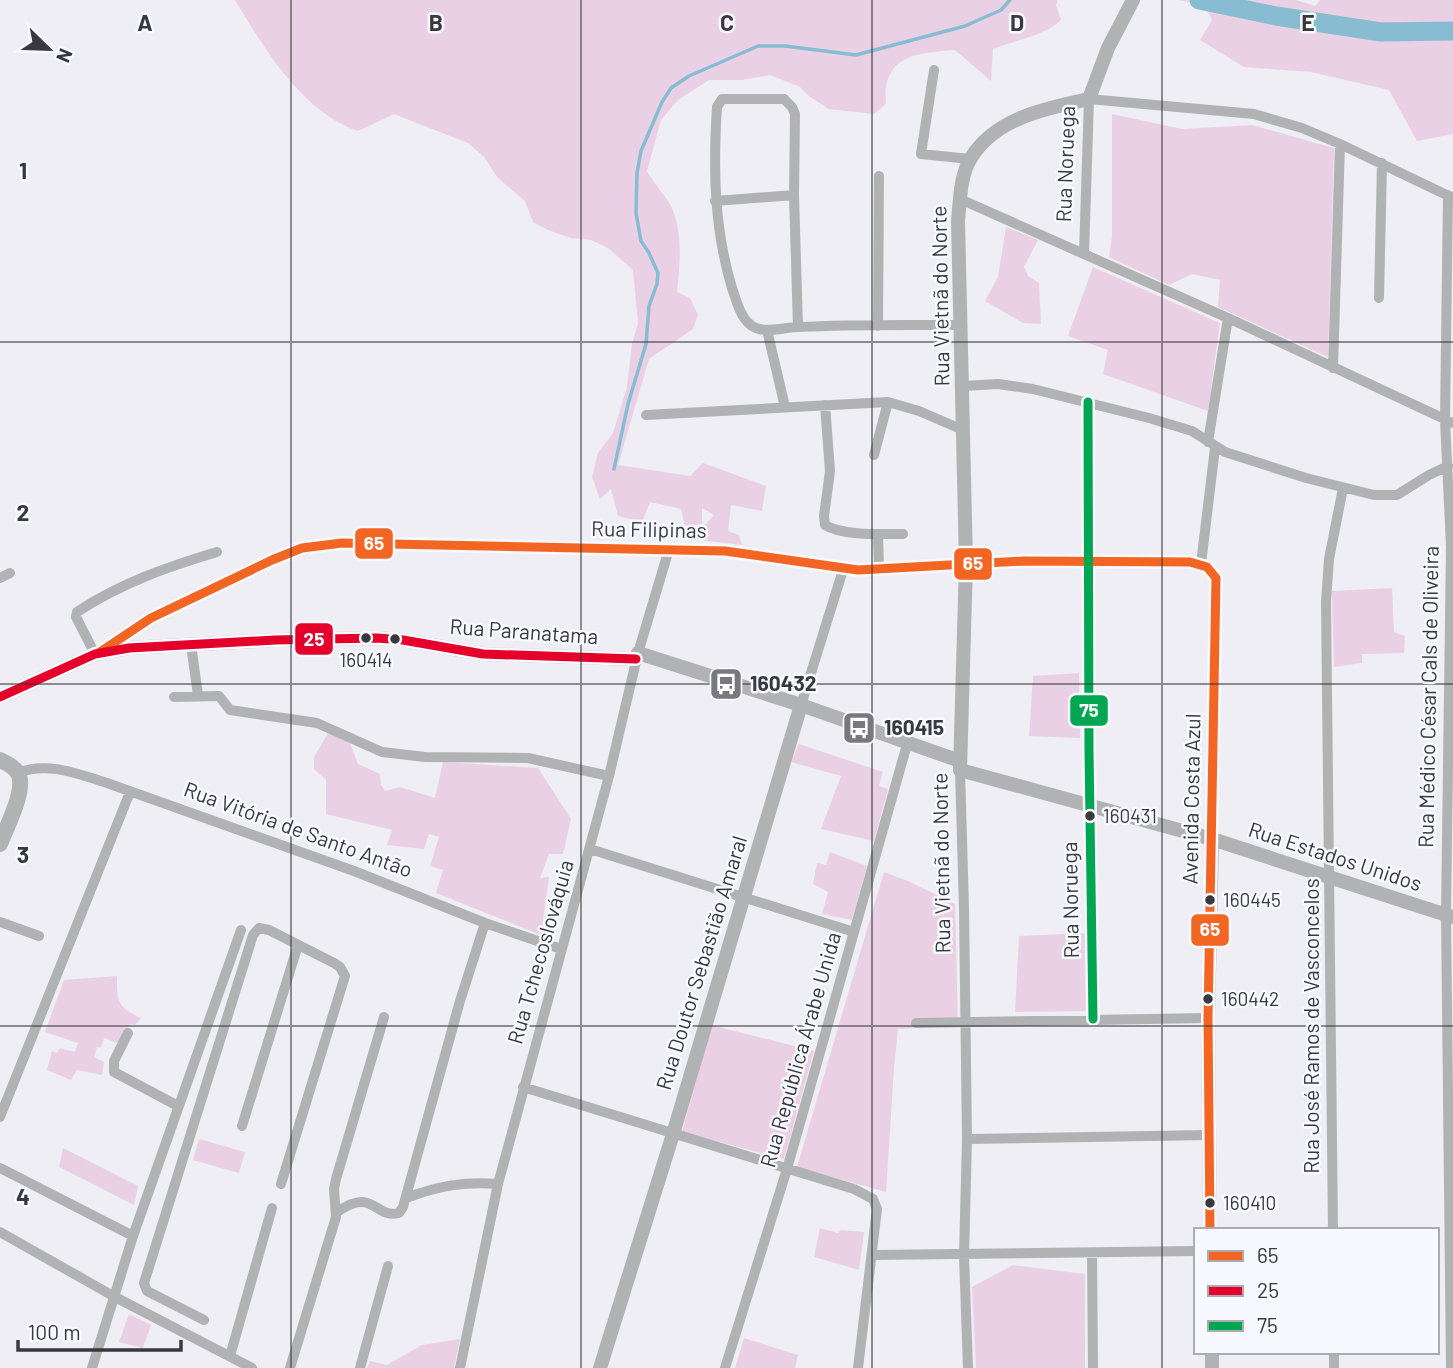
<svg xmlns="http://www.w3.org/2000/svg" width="1453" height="1368" font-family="Barlow,sans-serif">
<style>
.green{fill:#ead0e4}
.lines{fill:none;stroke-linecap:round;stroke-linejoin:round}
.stream{stroke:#87bcd2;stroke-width:3.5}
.river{stroke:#87bcd2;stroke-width:19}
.minor{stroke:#b1b2b4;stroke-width:10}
.tertiary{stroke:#b1b2b4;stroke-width:14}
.secondary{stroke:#b0b2b4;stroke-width:16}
.bus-1-casing{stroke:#f8f9fe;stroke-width:14}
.bus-2-casing{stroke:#f8f9fe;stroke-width:14}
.bus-3-casing{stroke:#f8f9fe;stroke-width:14}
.bus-1{stroke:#f26522;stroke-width:9}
.bus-2{stroke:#e4002b;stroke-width:9}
.bus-3{stroke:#00a651;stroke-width:9}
.grid{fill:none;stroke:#38383d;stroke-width:2;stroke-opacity:0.55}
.bus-dot{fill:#38383d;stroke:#f8f9fe;stroke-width:2.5}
.labels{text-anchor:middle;stroke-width:5;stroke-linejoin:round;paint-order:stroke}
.bus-label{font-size:19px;fill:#38383d;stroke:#f8f9fe;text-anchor:start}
.street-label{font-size:21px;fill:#38383d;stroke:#f8f9fe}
.poi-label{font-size:21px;font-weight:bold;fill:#38383d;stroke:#f8f9fe;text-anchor:start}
.grid-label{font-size:23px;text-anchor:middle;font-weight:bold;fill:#38383d;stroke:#f8f9fe;stroke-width:5;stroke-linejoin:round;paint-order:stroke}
.line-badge{stroke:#f8f9fe;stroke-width:2.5}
.badge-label{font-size:19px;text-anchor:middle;font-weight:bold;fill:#fff}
</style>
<rect width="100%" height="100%" fill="#eeeef4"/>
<!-- green -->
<path class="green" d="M235 0H1058L1056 5 1061 20C1045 36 1015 40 993 49L991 81 955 50C916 53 882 55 886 104L874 114 829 109 810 97 800 87 770 75 742 80H709L678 100 661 120 647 171C654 184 666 196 672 208 683 234 680 264 677 292L690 298 698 315 693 329 649 359 618 465 690 476 703 463 766 486 762 511 731 505 728 531 739 535 742 545 692 539 714 515 702 508V524L685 526 681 509 650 502 642 522 618 516 611 489 600 499 592 477 598 453 613 433 627 387 632 344 638 323 633 270 608 248 591 240 571 238 548 230 533 222 525 201 497 177 484 157 468 143 394 114 358 131C302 112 264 48 235 0Z
M1178 0H1296L1315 6 1320 0H1453V134L1417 141 1389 90 1311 72 1244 67 1200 40 1212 20 1205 5Z
M1112 114 1182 129 1252 125 1334 148 1328 357 1218 307 1220 280 1192 274 1169 285 1109 257 1112 236Z
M1006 227 1038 240 1024 267 1028 276 1039 283 1041 324 1023 323 985 301 998 277Z
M1093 267 1220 323 1208 411 1103 374 1108 350 1068 336Z
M1392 588 1394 632 1405 636 1404 653 1362 654V663L1334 667 1332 591Z
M1079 673 1080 738 1029 736 1033 676Z
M328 733 350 743 358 764 380 774 381 785 385 791 400 787 435 798 443 762 538 768 571 819 563 854H549L540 878 549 877 541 935 436 893 443 870 430 866 439 837 429 834 424 849 387 845 392 830 326 814V780L314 769V757Z
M799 744 883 772 879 786 888 789 874 841 821 829 841 776 791 762Z
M830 852 867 866 852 920 822 914 828 892 813 884 817 863 826 865Z
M884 872 908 881 955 904 958 1026 898 1029 894 1068 886 1192 797 1167Z
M1086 933V1011L1015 1012 1019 936Z
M117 976C117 1001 117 1007 141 1018L135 1025 130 1024 117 1043 104 1038 101 1048 97 1047 94 1057 104 1062 102 1075 77 1070 71 1080 47 1070 52 1051 57 1053 60 1048 75 1052 78 1043 45 1032 64 980Z
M711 1025 814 1051 784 1159 682 1132Z
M199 1139 245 1152 239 1173 193 1160Z
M63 1148 138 1186 134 1205 59 1167Z
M820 1228 838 1233 841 1230 864 1232 859 1270 814 1257Z
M1013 1265 1085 1274V1368H976L972 1287Z
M129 1314 151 1325 143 1348 119 1342Z
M744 1338 798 1355 795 1368H735Z
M460 1339 454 1368H367L370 1361 387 1365 422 1345Z"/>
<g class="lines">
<!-- stream -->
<path class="stream" d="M614 469 628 404 646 344 649 306 657 284 658 273 649 253 641 241 636 213 637 173 641 151 662 102 671 88 689 76 758 46H785L856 55 965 26 1001 10 1010 0"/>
<!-- river -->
<path class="river" d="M1199 0 1276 16 1381 32 1453 31"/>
<!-- minor -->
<path class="minor" d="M934 70 921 154 970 159
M1448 195 1445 420 1451 546 1446 914 1451 1368
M960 199 1228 318 1453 423
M715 201 794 195
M1084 254 1089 99 1254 114 1302 128 1340 144 1453 198
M1379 298 1382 163
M878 326 879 176
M798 327 794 195 795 114 792 107 784 99H722L717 107C713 169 714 228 732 288 737 302 741 322 756 328 769 333 785 327 799 327 852 324 906 325 960 325
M767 330 785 407
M1333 368 1340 144
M963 386 998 384 1033 389 1149 418 1192 431 1225 452 1306 478 1374 495H1397L1429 475 1448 466
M1088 402 1089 751 1093 1019
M825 405 830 471 824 516 825 525C842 536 883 534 903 534
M646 415 888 402 919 411 963 430
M1208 442 1228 318
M874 455 888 402
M878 534 879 570
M1201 564 1215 448
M0 578 10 573
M191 645 198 695
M102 651 151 618 272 560 302 548 342 543 725 551 858 570 1024 561 1090 560 1201 564 1212 571 1216 578 1212 839
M95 654 76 617 77 612C121 583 167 567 217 552
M174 697 219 696 230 710 317 723 382 752 425 757 528 758 609 776
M801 705 843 570
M960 770 964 909 967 1139 964 1256 968 1368
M18 773C46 761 79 774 107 783L354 871 485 923 561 949
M590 849 854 932
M0 922 39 936
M916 1023 1208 1018
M128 1033 114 1061V1072L178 1106
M523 1087 854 1189 873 1199 877 1209 858 1368
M0 1117 130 792
M242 1126 298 945
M967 1139 1209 1135
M0 1168 133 1236
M406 1198C438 1186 465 1181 498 1184
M337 1212C374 1186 374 1219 399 1213L403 1207 460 1001 485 923
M1333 1230 1326 602 1329 559 1343 488
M0 1232 115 1297 252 1368
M1092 1254 1093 1368
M873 1255 1196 1251
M204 1320 147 1291 144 1283 253 935 259 928 269 930 334 963 340 967 345 976 281 1184
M1334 1352V1368
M230 1356 272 1208
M92 1368 133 1236 241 930
M290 1368 336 1217 334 1189 336 1179 384 1017
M360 1368 388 1266
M460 1368 498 1184 609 776 638 653 669 549
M725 1368 787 1169 908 741"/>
<!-- tertiary -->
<path class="tertiary" d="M1133 0 1108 48 1089 99C1047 108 995 118 971 158 960 175 960 201 958 221L966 563 960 770 1212 839 1453 917
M638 653 801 705 960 761
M0 697 95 654 129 648 275 640 377 638 403 640 483 654 636 659
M1210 1230 1208 1018 1212 839
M1212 1352V1368
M600 1368 673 1134 801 705"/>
<!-- secondary -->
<path class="secondary" d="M0 760C7 763 14 767 18 773 27 789 6 828 0 844"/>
<defs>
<path id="bus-1" d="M100 652 151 618 272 560 302 548 342 543 725 551 858 570 1024 561 1190 562 1207 567 1216 578 1208 1018 1210 1230"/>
<path id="bus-2" d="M0 697 95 654 129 648 275 640 377 638 403 640 483 654 636 659"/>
<path id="bus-3" d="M1088 402 1089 751 1093 1019"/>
</defs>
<!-- bus-1 casing -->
<use href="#bus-1" class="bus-1-casing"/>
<!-- bus-2 casing -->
<use href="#bus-2" class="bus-2-casing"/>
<!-- bus-3 casing -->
<use href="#bus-3" class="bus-3-casing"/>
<!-- bus-1 -->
<use href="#bus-1" class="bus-1"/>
<!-- bus-2 -->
<use href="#bus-2" class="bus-2"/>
<!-- bus-3 -->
<use href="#bus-3" class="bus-3"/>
</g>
<!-- grid -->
<path class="grid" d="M291 0V1368M581 0V1368M872 0V1368M1162 0V1368M0 342H1453M0 684H1453M0 1026H1453"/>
<!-- icons -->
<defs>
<symbol id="bus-square" viewBox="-11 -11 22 22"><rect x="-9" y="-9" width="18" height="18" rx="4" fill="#78787d" stroke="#f8f9fe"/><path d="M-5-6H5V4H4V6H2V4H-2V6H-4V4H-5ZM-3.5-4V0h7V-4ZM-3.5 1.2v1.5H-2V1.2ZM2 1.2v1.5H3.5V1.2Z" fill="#fff"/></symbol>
</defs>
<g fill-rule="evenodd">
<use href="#bus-square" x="707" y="665" width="38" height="38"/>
<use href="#bus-square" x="840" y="709" width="38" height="38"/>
</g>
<!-- markers -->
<g class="bus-dot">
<circle cx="366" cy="638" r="6"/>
<circle cx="395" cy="639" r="6"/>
<circle cx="1090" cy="816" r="6"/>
<circle cx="1210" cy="900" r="6"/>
<circle cx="1208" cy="999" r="6"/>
<circle cx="1210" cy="1203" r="6"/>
</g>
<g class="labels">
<!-- bus labels -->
<g class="bus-label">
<text x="366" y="667" text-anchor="middle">160414</text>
<text x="1103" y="823">160431</text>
<text x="1223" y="907">160445</text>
<text x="1221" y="1006">160442</text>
<text x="1223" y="1210">160410</text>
</g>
<!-- street labels -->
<g class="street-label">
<text transform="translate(1066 164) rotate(-88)" y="7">Rua Noruega</text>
<text transform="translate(941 296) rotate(-91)" y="7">Rua Vietnã do Norte</text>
<text transform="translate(649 530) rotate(1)" y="7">Rua Filipinas</text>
<text transform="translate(524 632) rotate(4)" y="7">Rua Paranatama</text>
<text transform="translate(1429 697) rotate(-89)" y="7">Rua Médico César Cals de Oliveira</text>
<text transform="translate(1192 799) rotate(-89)" y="7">Avenida Costa Azul</text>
<text transform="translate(298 830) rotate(20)" y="7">Rua Vitória de Santo Antão</text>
<text transform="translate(1335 857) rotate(18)" y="7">Rua Estados Unidos</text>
<text transform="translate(942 863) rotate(-91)" y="7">Rua Vietnã do Norte</text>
<text transform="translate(1071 900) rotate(-91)" y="7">Rua Noruega</text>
<text transform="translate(541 952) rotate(-74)" y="7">Rua Tchecoslováquia</text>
<text transform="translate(702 963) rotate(-73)" y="7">Rua Doutor Sebastião Amaral</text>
<text transform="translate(1312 1026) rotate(-90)" y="7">Rua José Ramos de Vasconcelos</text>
<text transform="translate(801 1050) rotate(-74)" y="7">Rua República Árabe Unida</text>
</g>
<!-- poi labels -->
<g class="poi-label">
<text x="750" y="691">160432</text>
<text x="884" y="735">160415</text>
</g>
</g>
<g class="grid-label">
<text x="145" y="31">A</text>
<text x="436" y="31">B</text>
<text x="727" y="31">C</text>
<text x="1017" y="31">D</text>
<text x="1308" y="31">E</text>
<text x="23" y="179">1</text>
<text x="23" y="521">2</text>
<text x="23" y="863">3</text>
<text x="23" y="1205">4</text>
</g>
<g class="line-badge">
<rect x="354" y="527" width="40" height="33" rx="7" fill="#f26522"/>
<rect x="953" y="547" width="40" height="34" rx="7" fill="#f26522"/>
<rect x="294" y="622" width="40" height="34" rx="7" fill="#e4002b"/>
<rect x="1069" y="694" width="40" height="33" rx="7" fill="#00a651"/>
<rect x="1190" y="913" width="40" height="34" rx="7" fill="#f26522"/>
</g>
<g class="badge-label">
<text x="374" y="550">65</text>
<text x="973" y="570">65</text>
<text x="314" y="646">25</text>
<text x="1089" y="717">75</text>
<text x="1210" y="936">65</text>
</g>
<!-- legend -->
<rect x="1194" y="1228" width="245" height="126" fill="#f8f9fe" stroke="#abacb1" stroke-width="2"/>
<rect x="1208" y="1251" width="35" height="10" fill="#f26522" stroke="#abacb1" stroke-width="2"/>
<text x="1257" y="1263" font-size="21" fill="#38383d">65</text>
<rect x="1208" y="1286" width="35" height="10" fill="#e4002b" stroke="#abacb1" stroke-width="2"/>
<text x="1257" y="1298" font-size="21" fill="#38383d">25</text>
<rect x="1208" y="1321" width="35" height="10" fill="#00a651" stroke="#abacb1" stroke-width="2"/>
<text x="1257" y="1333" font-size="21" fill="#38383d">75</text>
<!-- north arrow -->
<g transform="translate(49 49) rotate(113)" stroke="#f8f9fe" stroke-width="5" paint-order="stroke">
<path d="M0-5L12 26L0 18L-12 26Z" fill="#38383d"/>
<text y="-10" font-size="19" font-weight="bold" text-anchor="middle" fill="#38383d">N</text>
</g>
<!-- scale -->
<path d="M18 1340v10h163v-10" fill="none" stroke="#38383d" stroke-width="3.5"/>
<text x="28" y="1340" font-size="21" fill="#38383d" stroke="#f8f9fe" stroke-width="5" paint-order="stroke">100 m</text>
</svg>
